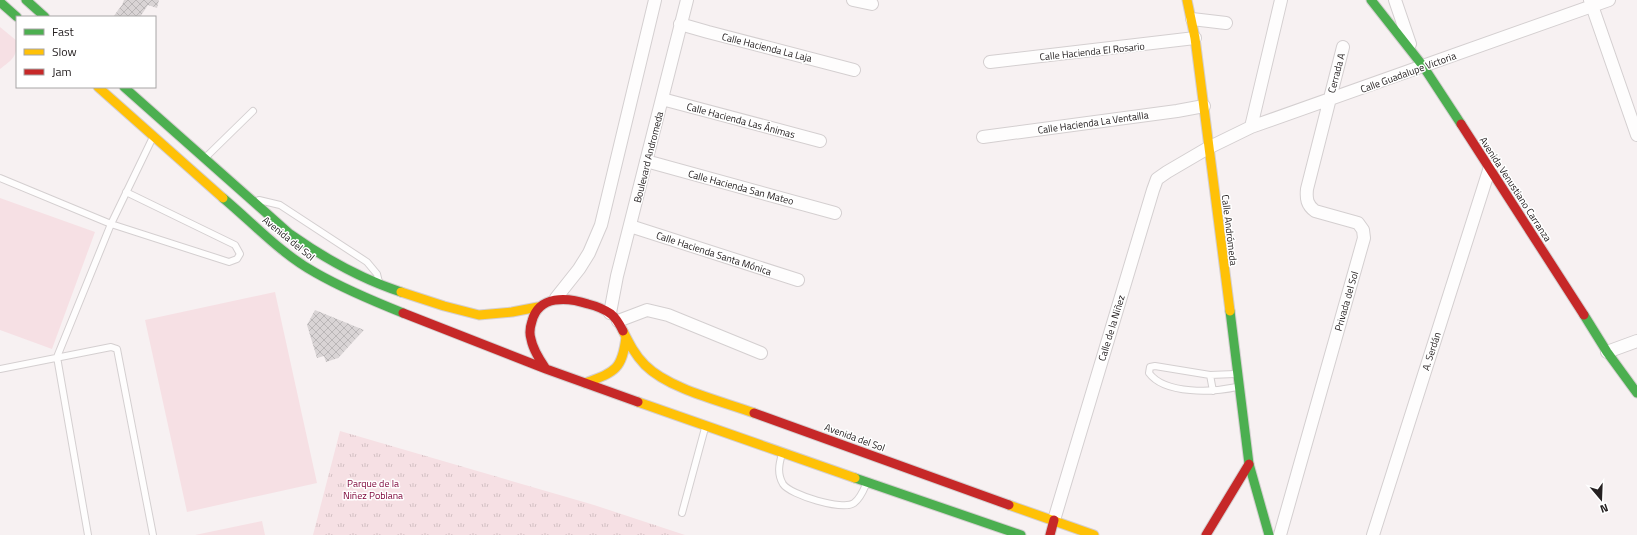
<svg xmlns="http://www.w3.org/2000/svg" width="1637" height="535" font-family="'Titillium Web',sans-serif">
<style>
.grass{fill:url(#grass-tufts)}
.pitch{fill:#f6e0e4}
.building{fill:url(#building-cross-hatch)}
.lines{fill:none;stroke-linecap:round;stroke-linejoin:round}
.lane-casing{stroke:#d4cfd0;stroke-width:8}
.street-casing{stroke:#d4cfd0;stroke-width:14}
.fast-casing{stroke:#d4cfd0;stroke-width:11}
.slow-casing{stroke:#d4cfd0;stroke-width:11}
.jam-casing{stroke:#d4cfd0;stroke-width:11}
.lane{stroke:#fefdfd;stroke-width:6}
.street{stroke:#fefdfd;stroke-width:12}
.fast{stroke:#4caf50;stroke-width:9}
.slow{stroke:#ffc107;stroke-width:9}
.jam{stroke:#c62828;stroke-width:9}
.labels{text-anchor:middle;stroke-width:3;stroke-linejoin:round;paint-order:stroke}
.street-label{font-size:10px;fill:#252021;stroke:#fff}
.park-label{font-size:10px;fill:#7b0037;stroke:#fff}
</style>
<defs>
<pattern id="grass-tufts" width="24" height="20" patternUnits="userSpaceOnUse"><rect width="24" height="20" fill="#f6e0e4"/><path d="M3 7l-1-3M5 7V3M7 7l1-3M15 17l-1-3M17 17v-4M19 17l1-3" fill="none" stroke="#d3c0c3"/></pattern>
<pattern id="building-cross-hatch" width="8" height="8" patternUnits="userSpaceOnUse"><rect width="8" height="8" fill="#d9d4d5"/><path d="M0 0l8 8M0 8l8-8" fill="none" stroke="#bab6b7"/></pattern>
</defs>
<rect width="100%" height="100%" fill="#f7f1f2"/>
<!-- grass -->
<path class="grass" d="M340 431 594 505 685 535H313Z"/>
<!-- pitch -->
<path class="pitch" d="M0 27 17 41C17 57 12 60 0 69Z
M0 198 95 232 52 349 0 330Z
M275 292 317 483 187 512 145 320Z
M262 521 265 535H195Z"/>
<!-- building -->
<path class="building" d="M124 0H159L157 8 148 5 140 17H113L122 5Z
M315 310 364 330 338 358 326 362 324 356 317 358 307 325Z"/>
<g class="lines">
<defs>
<path id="lane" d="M206 157 253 111
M0 178 111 224 229 262 237 259 240 254 235 245 126 192
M259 200 280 205 367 262 377 274 379 282
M0 369 111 347 117 349 153 535
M1235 374 1210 375 1155 366 1150 367 1149 373C1165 395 1214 392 1237 387
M1210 375 1213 391
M782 454C779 464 777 474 783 484 790 495 843 511 854 503 861 498 864 489 867 482
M682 513 705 428
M88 535 57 357 111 224 153 137"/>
<path id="street" d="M853 0 872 4
M1395 0 1410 44
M1590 0 1637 135
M1192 19 1226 23
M680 24 708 32 854 70
M990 62 1195 38
M662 99 820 141
M1251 127 1281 0
M983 137 1177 111 1204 106
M646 161 835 213
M630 226 798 280
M556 298 579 269 589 253 601 225 655 0
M610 313 617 276 687 0
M618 321 647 310 668 315 761 353
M1607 352 1637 341
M1054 520 1153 190 1157 179 1167 172 1208 148 1251 127 1609 0
M1280 535 1364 238 1363 230 1358 223 1315 211C1307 205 1306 199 1307 189L1343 47
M1373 535 1490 167"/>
<path id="fast" d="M26 0 45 17
M1371 0 1423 66 1461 124
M0 2 17 17
M124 87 290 234C324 258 361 279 401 292
M223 198C253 223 281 254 316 273 344 289 373 301 403 313
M1230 311 1249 464 1269 535
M1584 315 1607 352 1637 393
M855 478 1021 535"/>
<path id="slow" d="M1187 0 1195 38 1230 311
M98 87 223 198
M401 292 444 306 479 315 512 312 538 307
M623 331C629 343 635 355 645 365 669 389 721 401 754 413
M585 383C615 372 622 370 626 337
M638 402 855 478
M1009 505 1094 535"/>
<path id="jam" d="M1461 124 1584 315
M403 313 546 369 638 402
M546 369C540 360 533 350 531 339 529 333 530 327 532 321 539 295 567 297 588 304 596 306 604 309 611 314 616 318 620 325 623 331
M754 413 1009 505
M1050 535 1054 520
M1206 535 1249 464"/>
</defs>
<!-- lane casing -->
<use href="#lane" class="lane-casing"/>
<!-- street casing -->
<use href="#street" class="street-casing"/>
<!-- fast casing -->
<use href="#fast" class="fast-casing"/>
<!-- slow casing -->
<use href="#slow" class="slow-casing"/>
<!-- jam casing -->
<use href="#jam" class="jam-casing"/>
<!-- lane -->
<use href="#lane" class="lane"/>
<!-- street -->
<use href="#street" class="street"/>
<!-- fast -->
<use href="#fast" class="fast"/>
<!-- slow -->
<use href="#slow" class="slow"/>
<!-- jam -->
<use href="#jam" class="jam"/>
</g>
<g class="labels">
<!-- street labels -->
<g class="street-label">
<text transform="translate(767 47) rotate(14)" y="4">Calle Hacienda La Laja</text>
<text transform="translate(1092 51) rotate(-6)" y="4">Calle Hacienda El Rosario</text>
<text transform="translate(1408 72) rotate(-20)" y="4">Calle Guadalupe Victoria</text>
<text transform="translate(1336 73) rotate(-75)" y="4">Cerrada A</text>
<text transform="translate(741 120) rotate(15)" y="4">Calle Hacienda Las Ánimas</text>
<text transform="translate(1093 122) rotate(-8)" y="4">Calle Hacienda La Ventailla</text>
<text transform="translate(648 157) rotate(-76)" y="4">Boulevard Andromeda</text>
<text transform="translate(741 187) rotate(15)" y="4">Calle Hacienda San Mateo</text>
<text transform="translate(1516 189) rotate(57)" y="4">Avenida Venustiano Carranza</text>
<text transform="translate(1230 230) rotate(83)" y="4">Calle Andrómeda</text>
<text transform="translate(289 238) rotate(39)" y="4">Avenida del Sol</text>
<text transform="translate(714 253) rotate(18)" y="4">Calle Hacienda Santa Mónica</text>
<text transform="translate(1346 301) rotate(-74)" y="4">Privada del Sol</text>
<text transform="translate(1111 328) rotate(-73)" y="4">Calle de la Niñez</text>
<text transform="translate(1431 351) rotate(-72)" y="4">A. Serdán</text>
<text transform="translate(855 437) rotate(20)" y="4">Avenida del Sol</text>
</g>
<!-- park labels -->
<g class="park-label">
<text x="373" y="487">Parque de la<tspan x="373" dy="12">Niñez Poblana</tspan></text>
</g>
</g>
<!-- legend -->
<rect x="16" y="16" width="140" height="72" fill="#ffffff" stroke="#a8a6a6"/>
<rect x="24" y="29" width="20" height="6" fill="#4caf50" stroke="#a8a6a6"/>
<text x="52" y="36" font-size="12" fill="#252021">Fast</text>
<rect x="24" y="49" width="20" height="6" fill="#ffc107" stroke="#a8a6a6"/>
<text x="52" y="56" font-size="12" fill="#252021">Slow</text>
<rect x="24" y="69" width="20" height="6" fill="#c62828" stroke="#a8a6a6"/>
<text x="52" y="76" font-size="12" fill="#252021">Jam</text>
<!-- north arrow -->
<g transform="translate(1601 499) rotate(161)" stroke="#ffffff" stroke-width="3" paint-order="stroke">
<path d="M0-3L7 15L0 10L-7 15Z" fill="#252021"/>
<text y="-6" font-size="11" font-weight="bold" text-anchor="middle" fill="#252021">N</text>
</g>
</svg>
